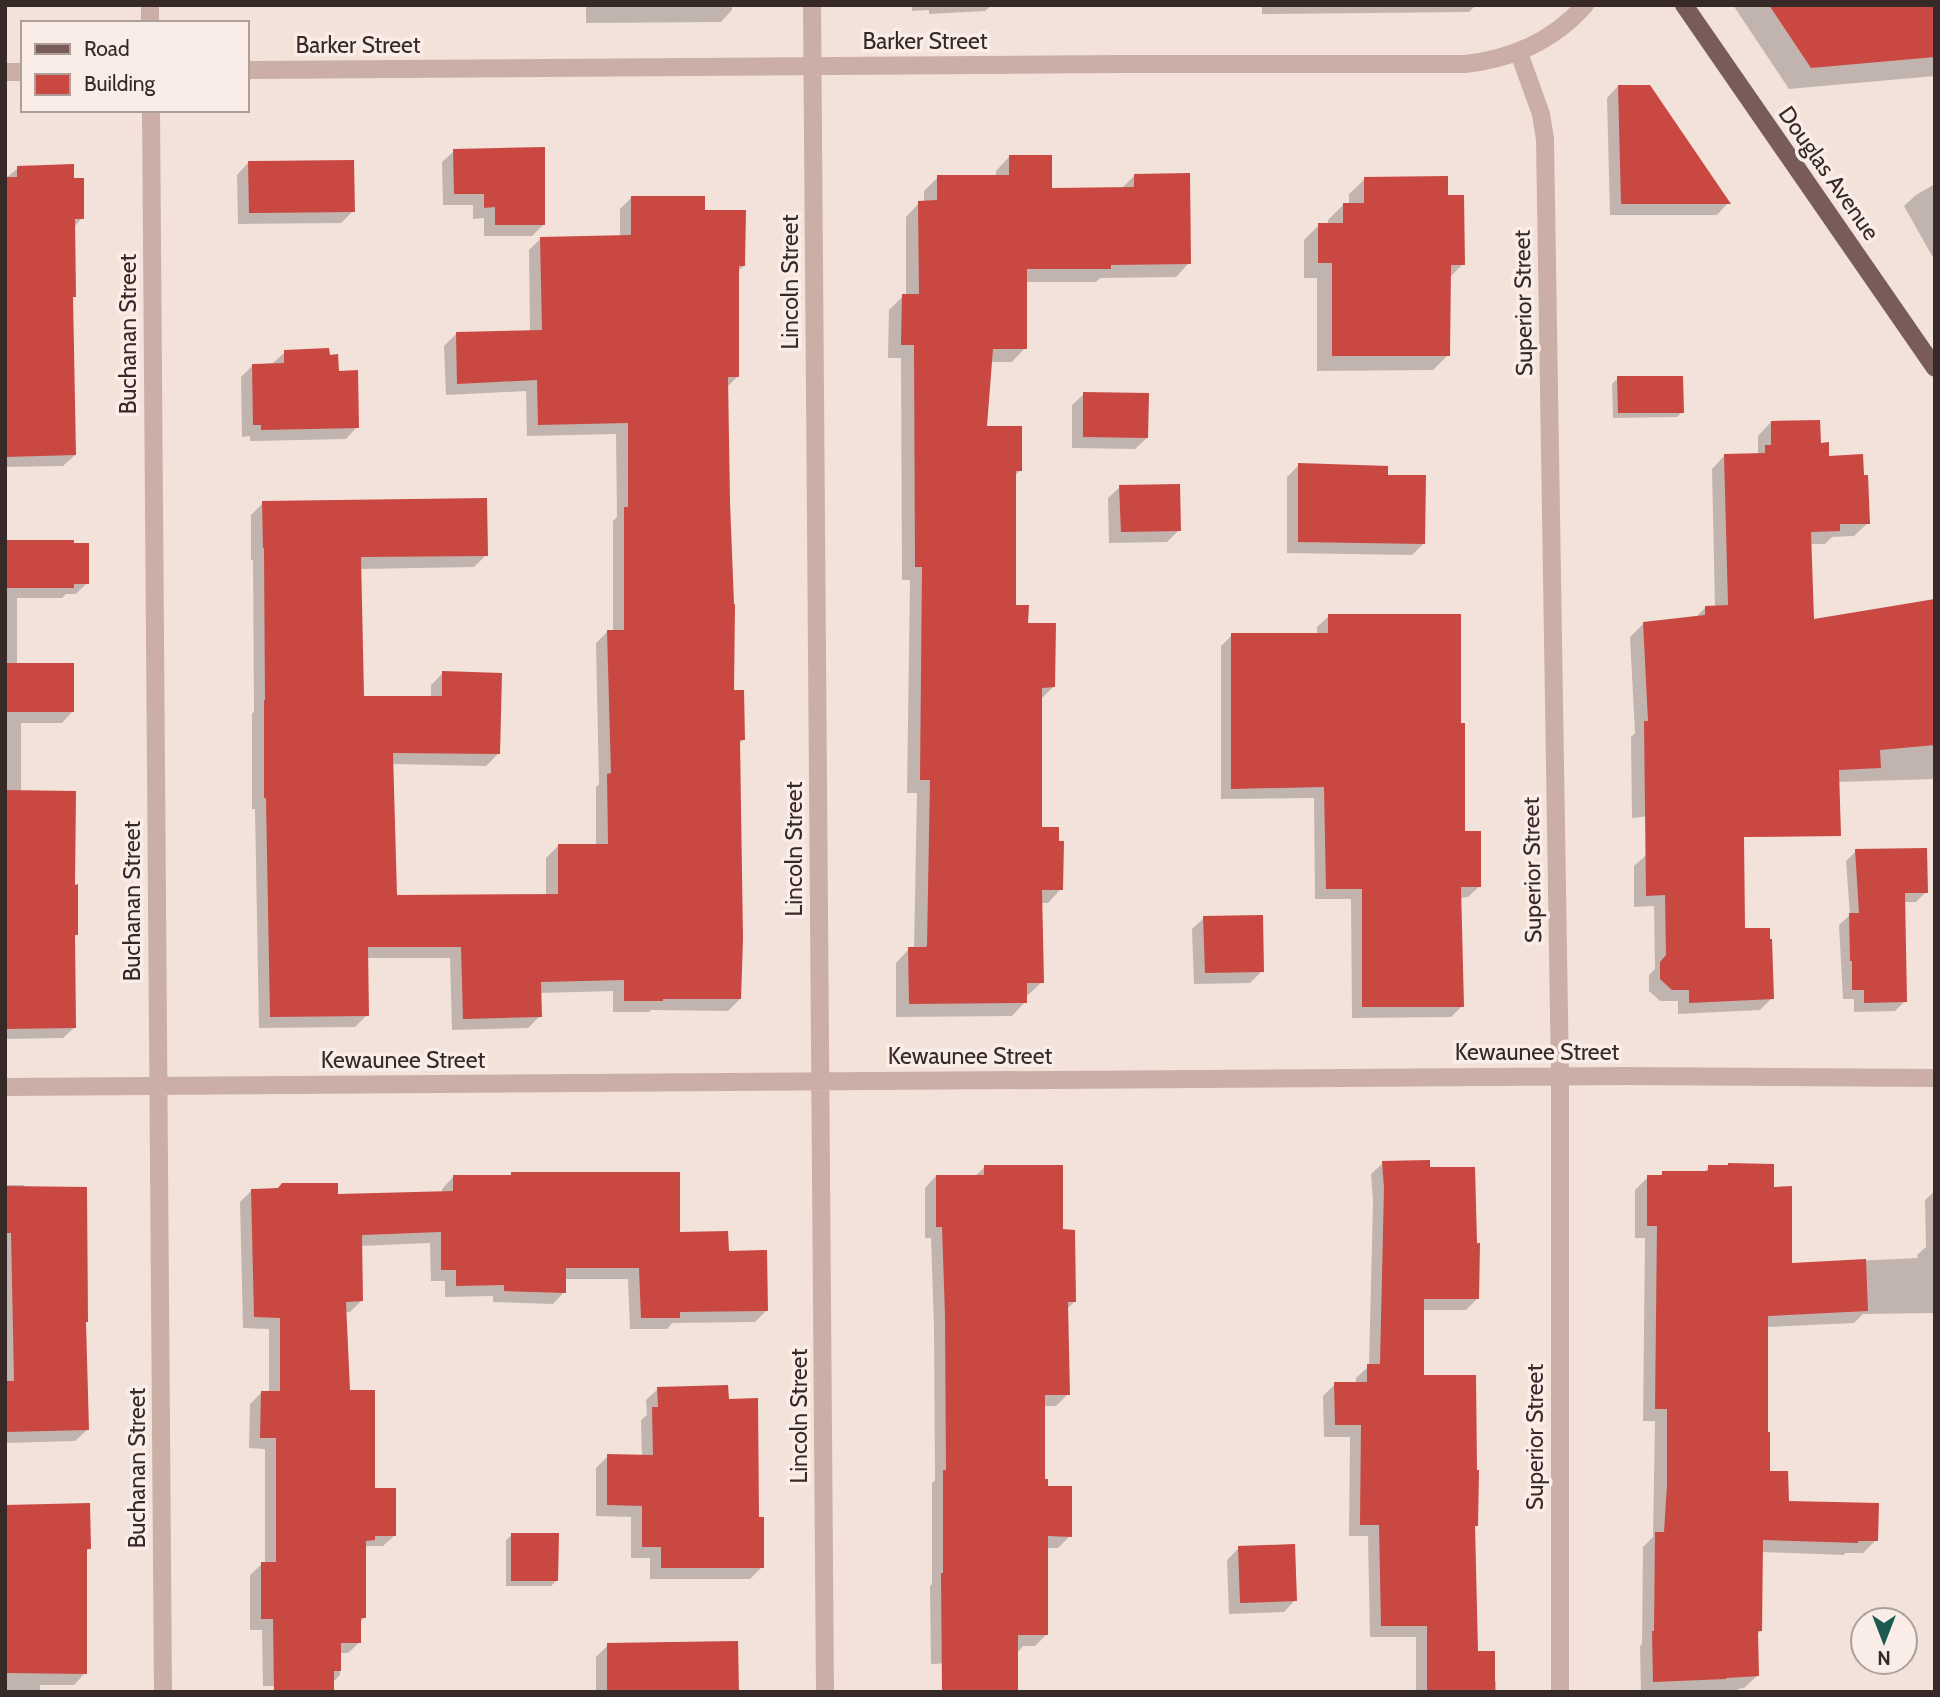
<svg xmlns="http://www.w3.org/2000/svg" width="1940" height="1697" font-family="Cabin,sans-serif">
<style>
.shadow{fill:#0003}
.building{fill:#c94841}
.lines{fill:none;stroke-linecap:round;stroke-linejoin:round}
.minor{stroke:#cbafa6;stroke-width:18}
.major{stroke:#795c58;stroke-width:18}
.labels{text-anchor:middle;stroke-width:7;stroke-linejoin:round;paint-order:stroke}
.street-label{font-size:23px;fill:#372927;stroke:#faede7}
</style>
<rect width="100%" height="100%" fill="#f2e2da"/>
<!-- shadow -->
<path class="shadow" d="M586 5H732V10L721 22 586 23Z
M912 5H992L985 11 929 14V10L912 11Z
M1262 5H1476L1469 12 1262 14Z
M1733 5H1935V76L1789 89Z
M1618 86 1728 203 1717 215H1610L1607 98Z
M454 151 544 224 532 236H484V218L473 219V205H443L442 162Z
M1009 157 1051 189H1121L1134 176 1189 263 1176 277 1100 278 1096 282H1025V348L1012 362H990L985 428 1020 471 1014 476V606L1026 625 1053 687 1041 699V829L1061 889 1048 903H1041L1042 982 1028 995H1025V1002L1012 1016 896 1017V963L909 949H914L917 793H907L910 580H902L901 358H888L889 310 903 296H906V217L919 203H924V191L938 177H996V171Z
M248 163 353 211 341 223 238 224 237 175Z
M18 168 72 180 82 218 73 228 74 296 71 299 75 455 63 466 5 467V179Z
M1365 179 1446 197 1463 264 1449 278 1448 355 1433 370 1317 371V278H1304V240L1319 225H1328V220L1343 205H1349V194Z
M1935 184V261L1904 206 1916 195Z
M632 197 703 212 744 266 737 272V377L727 387 732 692 744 739 738 745 740 999 728 1011 651 1010 649 1012H613V991L540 993V1016L528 1028 452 1030 450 958H366L367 1015 355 1027 259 1028 255 809H252V713L254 712 253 560H251V515L263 503 486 555 474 567 360 569 362 698H431V685L443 673 498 754 486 766 392 764 395 897 546 896V858L558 846H596V787L599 784 596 643 608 631H613V521L617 517 616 434 527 436 526 391 446 395 444 346 456 334 530 332 529 250 541 238 620 237V209Z
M285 352 357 427 346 439 250 441V436L242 437 241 377 253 365 273 363Z
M1618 378 1682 412 1677 417 1613 418 1612 384Z
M1084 394 1147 438 1135 449 1072 448V405Z
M1771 422 1819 445 1868 523 1854 536 1832 537 1825 544H1810L1812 621 1935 599V779L1837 782 1824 797 1632 818 1631 737 1635 733 1630 637 1644 623 1695 618 1706 607H1715L1712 469 1725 455 1758 454V436Z
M1299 465 1424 543 1412 555 1287 553V477Z
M1120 487 1179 530 1167 542 1109 543 1108 498Z
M5 542 87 583 76 594H66L62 598H17V664L72 712 62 723H21V792L73 886 77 934 73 938 74 1028 63 1038 5 1039Z
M1329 616 1464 833 1480 886 1468 897 1460 898 1462 1006 1451 1017 1352 1018 1351 899H1315L1314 798 1221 799V646L1232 635H1317V627Z
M1856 851 1926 892 1916 902H1903L1905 1001 1895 1011 1854 1012V999H1843L1839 925 1850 915 1846 861Z
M1742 853 1743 930 1772 998 1760 1010 1678 1014V1001H1660L1649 991V975L1655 969 1654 906 1634 907V866L1646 855Z
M1204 918 1262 971 1250 983 1194 984 1192 929Z
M1383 1163 1429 1169 1477 1299 1466 1310H1423V1377L1477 1525 1474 1528 1476 1652 1493 1681H1496V1692H1416V1637H1370L1368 1536H1349L1350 1437H1324L1323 1396 1335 1384H1356V1378L1369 1366 1373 1201 1371 1174Z
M985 1167 1061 1231 1074 1302 1066 1310 1068 1394 1056 1406H1044V1480L1070 1536 1058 1548H1046V1635L1035 1646H1023L1011 1660 931 1664 930 1586 932 1584V1483L935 1480 934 1327 931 1238H925V1188L936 1176H975Z
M1709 1167 1772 1189 1791 1264 1918 1258 1917 1255 1926 1247 1925 1200 1935 1191V1313L1863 1314 1854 1323 1767 1327 1768 1473 1787 1502 1876 1540 1863 1553H1845L1844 1555 1761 1552V1631L1756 1635 1757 1676 1744 1688 1738 1689V1692H1641L1640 1646 1642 1644 1643 1547 1653 1537 1655 1421H1643L1645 1238H1635V1190L1648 1177H1659L1663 1173H1703Z
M512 1174 727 1253 766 1311 755 1322 672 1323 667 1329H630L628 1279H564V1292L553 1304 493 1302V1296L445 1297V1281H431L430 1243 360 1246 362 1300 350 1312H344L349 1392 373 1490 395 1535 383 1546H367L364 1549V1618L360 1622V1642L348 1653H340V1675L328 1687 263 1686 262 1630H250V1575L262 1564H265V1449L249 1448 250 1404 261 1393H269V1329L243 1328 240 1202 251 1191 337 1196 442 1193V1189L453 1177H508Z
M5 1185H24L84 1323 87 1430 75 1441 5 1443Z
M658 1389 727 1401 762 1567 750 1579H650V1558H631V1517L596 1516V1468L608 1456 642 1457 641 1420 647 1415 646 1400Z
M5 1507 89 1549 85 1552V1673L74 1685H40V1692H5Z
M512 1535 556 1581 551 1586H506V1540Z
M1239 1548 1295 1600 1284 1612 1229 1614 1227 1560Z
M608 1645 737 1692H596V1657Z"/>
<!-- building -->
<path class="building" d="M1769 5H1935V57L1811 68Z
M1618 85H1650L1731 204H1621Z
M545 147V225H495V207L484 208V194H454L453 149Z
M1009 155H1052V188L1134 187V174L1190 173 1191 264 1111 265V269H1027V349H993L987 426H1022V471H1016V605H1029L1028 623H1056L1055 687 1042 688V827H1059V841H1064L1063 890H1042L1044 983H1027V1003L909 1004 908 947H926L927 945 930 780H920L922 567H915L914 345H901L902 294H919L918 201 937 200V175H1009Z
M354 160 355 212 249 213 248 161Z
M74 164V178H84V219H75L76 297H73L76 455 5 457V177H17V166Z
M1448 176V195H1464L1465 265H1451L1450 356H1332V263H1318V223H1343V203H1364V177Z
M631 196H705V210H746L745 266H739V377H728L730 502 734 604H735L734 690H744L745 740H740L743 939 741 999H663V1001H624V980L541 982 542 1017 463 1019 461 947H368L369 1016 270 1017 266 798H264V700H265L264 548H263L262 501 487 498 488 556 361 557 364 696H442V671L502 673 500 754 393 753 397 895 558 894V844H608L607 774 611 773 607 630H624V507H628V423L538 425 537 380 457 384 456 332 542 330 540 237 631 235Z
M329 348 330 355 338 354 339 371 358 370 359 428 261 430V425H253L252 364 284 363V350Z
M1617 376H1683L1684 413H1618Z
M1083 392 1149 393 1148 438 1083 437Z
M1820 420 1821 443 1829 442V456L1863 454 1864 475H1868L1870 524H1840V531L1811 532 1814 619 1935 599V745L1880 750 1881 768 1839 770 1841 836 1744 837 1745 928H1770V939H1772L1774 999 1689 1003V990H1672L1660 979V962L1666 955 1665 895 1646 896 1644 721H1648L1643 622 1705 615V606L1728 605 1724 454 1765 453V445H1771V421Z
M1298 463 1388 466V475H1426L1425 544 1298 542Z
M1180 484 1181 531 1121 532 1119 485Z
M5 540H74V543H89V584H74V588H5Z
M1328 614H1461V723H1465V831H1481V887H1461L1464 1007H1362V889H1326L1324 787 1231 789V633H1328Z
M5 663H74V712H5Z
M5 790 76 791 75 885 78 884V935H75L76 1028 5 1029Z
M1927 848 1928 893H1905L1907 1002 1864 1003V990H1852V961H1850L1849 913H1859L1855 849Z
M1263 915 1264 972 1205 973 1203 916Z
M1430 1160V1167H1475L1477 1243H1480L1479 1299H1424V1375H1476L1477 1470H1479L1478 1526H1475L1478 1651H1495V1692H1427V1626H1381L1379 1525H1360L1361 1425H1335L1334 1382H1367V1364H1380L1384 1188 1382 1161Z
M1728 1163 1774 1164V1187L1792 1186V1263L1866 1259 1868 1311 1768 1316V1432H1770V1471H1788L1789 1501 1879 1503 1878 1541H1858V1543L1763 1540 1762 1631H1758L1759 1676 1726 1678V1679L1653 1682 1652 1631H1654L1655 1532H1664L1667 1485V1409H1655L1657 1226H1647V1175H1662V1171H1708V1165H1728Z
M984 1165H1063V1229L1075 1230 1076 1302H1068L1070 1395H1045V1479H1048V1486H1072V1537L1048 1536V1635H1018V1692H942L941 1573H943V1470H946L945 1315 942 1227H936V1175H984Z
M511 1172H680V1232L728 1231 729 1251 767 1250 768 1311 680 1312V1318H641L639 1268H566V1293L504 1291V1285L456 1286V1270H441V1232L362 1235 363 1301 346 1302 350 1390H375V1488H396V1536H375V1540L366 1541V1618H361V1643H341V1671H334V1692H274L273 1619H261V1562H276V1438H260L261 1391H280V1318L254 1317 251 1189 278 1188 282 1183H338V1194L453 1191V1175H511Z
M5 1186 87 1187 88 1322H86L89 1430 5 1432V1381H14L11 1233H5Z
M728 1385 729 1399 758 1398 759 1517H764V1568H661V1547H642V1506L607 1505V1454L653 1455 652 1407H658L657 1387Z
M90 1503 91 1549H87V1674L5 1673V1505Z
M511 1533H559L558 1581H511Z
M1295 1544 1297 1601 1240 1603 1238 1546Z
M738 1641 739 1692H607V1643Z"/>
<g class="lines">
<!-- minor -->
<path class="minor" d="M150 5V23
M812 5 825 1692
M1519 53 1541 114 1545 139 1560 1077V1692
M247 70 1119 64H1465C1513 59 1553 41 1585 5
M5 72H23
M151 110 163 1692
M5 1087 1625 1076 1935 1078"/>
<!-- major -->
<path class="major" d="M1684 5 1935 368"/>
</g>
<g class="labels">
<!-- street labels -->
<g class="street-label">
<text x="925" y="49">Barker Street</text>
<text x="358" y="53">Barker Street</text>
<text transform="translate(1829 173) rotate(55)" y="8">Douglas Avenue</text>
<text transform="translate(790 282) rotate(-90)" y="8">Lincoln Street</text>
<text transform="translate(1523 303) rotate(-91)" y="8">Superior Street</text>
<text transform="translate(128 334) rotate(-90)" y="8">Buchanan Street</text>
<text transform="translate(794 849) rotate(-90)" y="8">Lincoln Street</text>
<text transform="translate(1532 870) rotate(-91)" y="8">Superior Street</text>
<text transform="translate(132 901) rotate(-90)" y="8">Buchanan Street</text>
<text x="1537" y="1060">Kewaunee Street</text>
<text x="970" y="1064">Kewaunee Street</text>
<text x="403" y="1068">Kewaunee Street</text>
<text transform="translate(799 1416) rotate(-90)" y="8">Lincoln Street</text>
<text transform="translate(1535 1437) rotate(-90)" y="8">Superior Street</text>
<text transform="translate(137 1468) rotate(-90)" y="8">Buchanan Street</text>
</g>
</g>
<!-- border -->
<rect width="1940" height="1697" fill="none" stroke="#372927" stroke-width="14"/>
<!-- legend -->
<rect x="21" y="21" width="228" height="91" fill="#faede7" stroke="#ac9f9a" stroke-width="2"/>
<rect x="35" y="44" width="35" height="10" fill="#795c58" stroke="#ac9f9a" stroke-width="2"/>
<text x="84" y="56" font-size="21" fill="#372927">Road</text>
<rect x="35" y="74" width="35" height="21" fill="#c94841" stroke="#ac9f9a" stroke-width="2"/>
<text x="84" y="91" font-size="21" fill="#372927">Building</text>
<!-- north arrow -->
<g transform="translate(1884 1641) rotate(180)"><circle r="33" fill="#faede7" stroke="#ac9f9a" stroke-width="2"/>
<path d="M0-5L12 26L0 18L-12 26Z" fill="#1b5951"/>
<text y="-10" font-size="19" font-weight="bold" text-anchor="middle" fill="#372927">N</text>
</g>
</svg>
